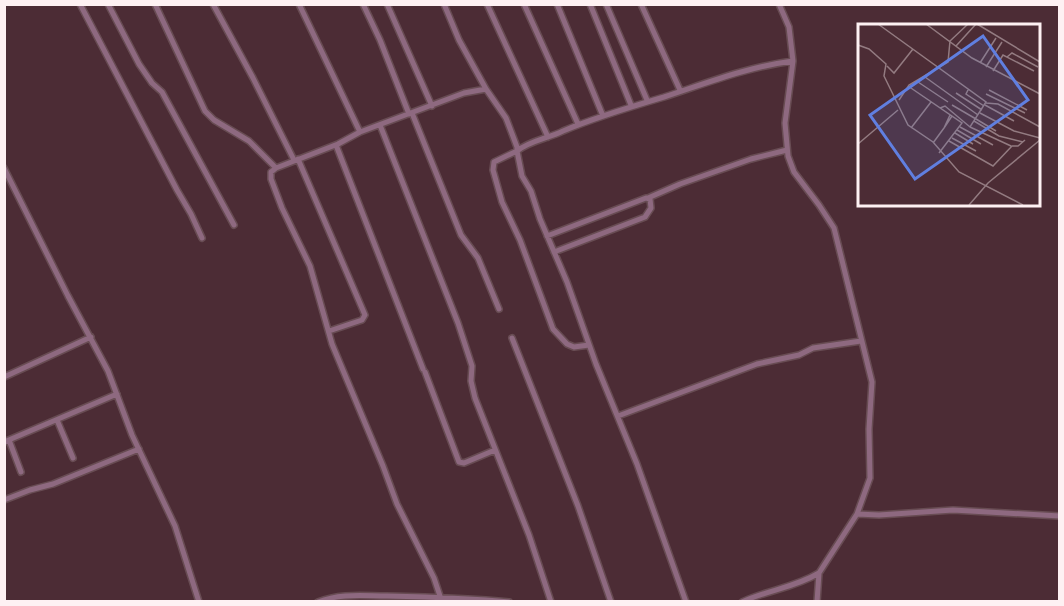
<svg xmlns="http://www.w3.org/2000/svg" width="1064" height="606" font-family="'Golos Text',sans-serif">
<style>
.lines{fill:none;stroke-linecap:round;stroke-linejoin:round}
.street-casing{stroke:#684c53;stroke-width:8}
.street{stroke:#8e6980;stroke-width:5}
.inset-road{fill:none;stroke:#937b81;stroke-width:1.5}
.view{fill:#607fe0;fill-opacity:0.15;stroke:#607fe0;stroke-width:3}
.inset-edge{fill:none;stroke:#fef1f3;stroke-width:3}
</style>
<rect width="100%" height="100%" fill="#4c2c35"/>
<g class="lines">
<defs>
<path id="street" d="M80 4 177 190 191 214 202 238
M108 4 139 64 152 83 162 92 234 225
M155 4 205 111 214 120 249 141 276 168
M213 4 253 78 294 160
M299 4 360 132
M363 4 380 40 409 114
M387 4 432 106
M444 4 459 40 486 89
M487 4 548 137
M524 4 578 124
M557 4 603 116
M590 4 631 105
M606 4 647 100
M641 4 680 90
M779 4 789 27 793 61 785 123 788 156 794 172 819 205 834 228 872 382 869 429 870 478 857 514 819 573 817 602
M412 113 461 235 478 258 499 309
M380 125 458 323 472 366 471 381 475 398 529 535 551 602
M336 145 423 369
M298 159 365 315 362 320 329 331
M4 168 68 296 108 371 132 435 175 526 199 602
M648 198 680 184 751 159 787 150
M547 236 646 198 650 199 651 208 645 217 554 252
M512 338 578 506 611 602
M425 372 459 462 464 463 495 450
M4 377 91 337
M618 416 757 364 799 355 813 348 861 341
M57 420 73 458
M9 440 21 472
M4 442 117 394
M4 500 30 490 53 484 139 449
M857 514 879 515 953 510 1060 516
M318 602C341 593 363 596 387 596 428 597 468 598 509 602
M442 602 434 578 397 504 383 466 332 344 310 266 282 208 271 179V172L276 168 338 144 360 132 464 93 486 89 506 118 517 147V151L494 162 493 170 502 202 520 240 553 329 567 344 574 347 589 345
M686 602 637 464 596 364 567 282 540 219 531 191 522 176 517 151C529 141 549 138 563 131 596 117 630 107 664 97 707 83 747 67 793 61
M742 602C767 590 794 588 819 573"/>
</defs>
<!-- street casing -->
<use href="#street" class="street-casing"/>
<!-- street -->
<use href="#street" class="street"/>
</g>
<!-- overview -->
<g transform="translate(858 24)">
<rect width="182" height="182" fill="#4c2c35"/>
<path class="inset-road" d="M20 0 128 78 112 103 87 82 82 84M68 0 114 34 182 70M119 0 182 38M0 21 11 25 28 40 26 52 50 101 75 118 101 148 165 181M98 22 118 0M149 33 154 29 180 43M122 39 138 14M29 42 36 49 55 25M128 43 144 18M135 47 145 31 176 47M67 53 120 91M60 58 90 78M50 62 104 99 81 129M110 66 108 70 126 82M131 66 169 86M98 69 124 86M128 70 167 89M41 76 51 61 90 38 92 17 110 0M128 79 140 80 182 103M94 81 118 95M127 81 156 97M122 89 156 107 182 114M92 91 86 104 94 92M118 95 138 107M116 97 141 112 165 118M102 103 135 121M112 103 153 122M53 104 73 78M99 106 123 120M97 109 115 120M94 114 118 127M91 117 135 142 154 122H160L167 116M75 119 86 104M0 120 40 86M111 181 130 159 182 116"/>
<path class="view" d="M125 12 170 76 57 155 12 91Z"/>
<rect width="182" height="182" class="inset-edge"/>
</g>
<!-- border -->
<rect width="1064" height="606" fill="none" stroke="#fef1f3" stroke-width="12"/>
</svg>
